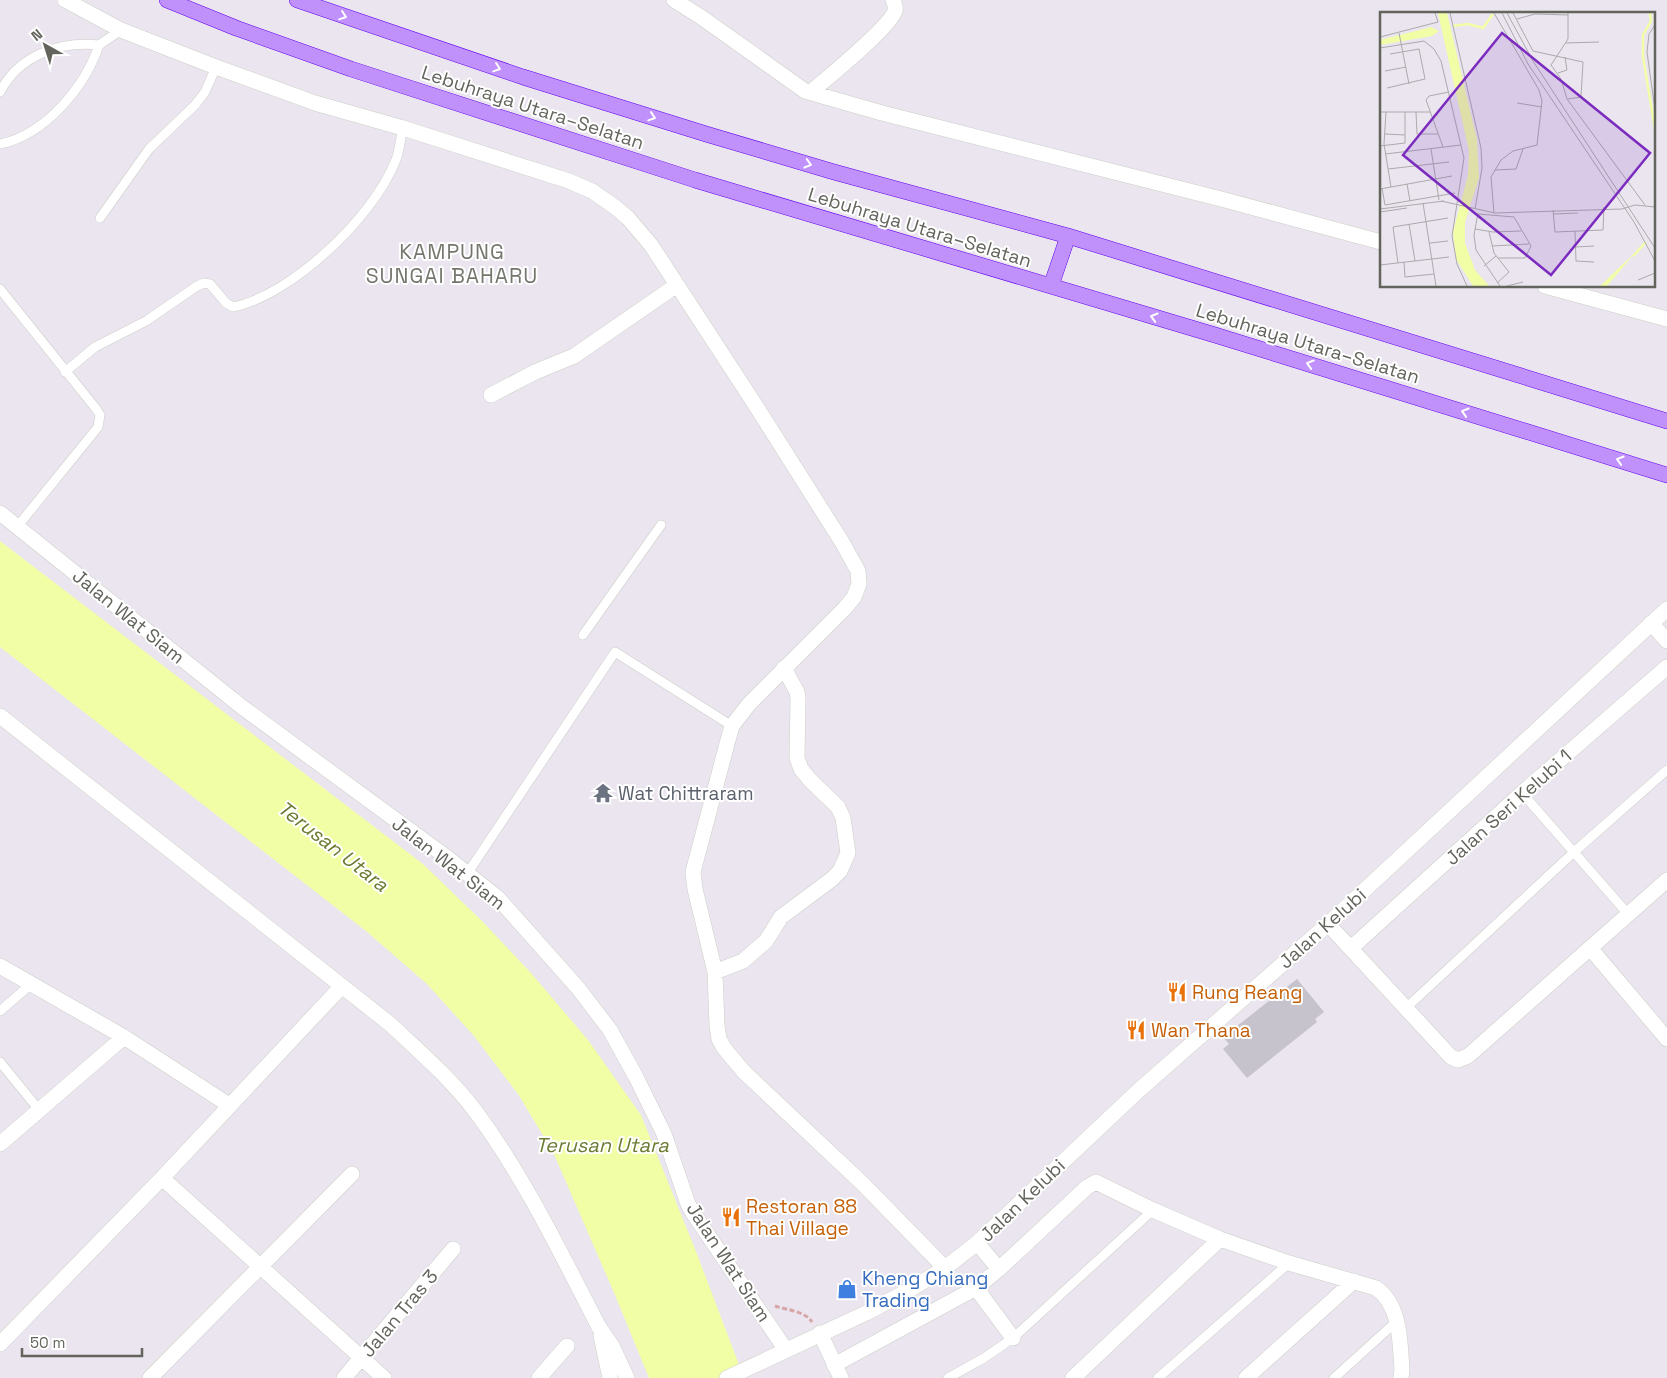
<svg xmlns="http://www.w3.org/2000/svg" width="1667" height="1378" font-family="'Space Grotesk',sans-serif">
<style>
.water{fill:#f1fea6}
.building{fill:#c7c3cd}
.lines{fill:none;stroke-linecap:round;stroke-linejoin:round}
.lane-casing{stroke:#cdcfc8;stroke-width:10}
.street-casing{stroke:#cdcfc8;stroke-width:16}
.secondary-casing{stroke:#d0d2ca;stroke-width:16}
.highway-casing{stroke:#6104f0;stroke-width:16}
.path{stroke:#d8a5a7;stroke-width:3;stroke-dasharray:5 2.5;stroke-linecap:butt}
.lane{stroke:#fff;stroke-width:9}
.street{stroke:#fff;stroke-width:15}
.secondary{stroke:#fff;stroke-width:15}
.highway{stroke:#c090fb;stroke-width:15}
.oneway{stroke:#fff}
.labels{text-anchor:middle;stroke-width:4;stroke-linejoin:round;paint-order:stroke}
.street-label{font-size:19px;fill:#63655d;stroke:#fff}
.worship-label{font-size:19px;fill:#5b616d;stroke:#fff;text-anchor:start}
.food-label{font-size:19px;fill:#c56008;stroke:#fff;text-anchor:start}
.shop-label{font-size:19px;fill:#366cbe;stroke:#fff;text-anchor:start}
.water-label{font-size:20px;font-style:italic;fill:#6b7b32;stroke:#fff}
.quarter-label{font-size:21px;letter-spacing:1px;fill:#75776e;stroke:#fff}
.inset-river{fill:none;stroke:#f1fea6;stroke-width:2.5}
.inset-road{fill:none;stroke:#acaaac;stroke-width:1}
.view{fill:#7b2cbf;fill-opacity:0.15;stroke:#7b2cbf;stroke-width:2.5}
.inset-edge{fill:none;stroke:#63655d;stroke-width:2.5}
</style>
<rect width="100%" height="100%" fill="#eae5ef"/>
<!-- water -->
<path class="water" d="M0 541 423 864 483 922 531 973 588 1040 641 1115 697 1254 744 1378H649L615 1295 553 1152 518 1094 474 1036 427 984 366 931 0 647Z"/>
<!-- building -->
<path class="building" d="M1297 979 1324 1012 1315 1019 1317 1022 1247 1078 1223 1049 1229 1044 1223 1037Z"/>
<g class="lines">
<defs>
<path id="lane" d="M0 92C19 55 60 41 99 45L121 30
M0 144C45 135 85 87 99 45
M100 218 149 149 195 105 205 92 216 67
M0 289 97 410 100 415 98 427 17 527
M65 372 95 347 146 321 197 286 204 283 210 284 226 303 233 307C292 295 373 217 395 162 400 152 400 139 403 128
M583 635 661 525
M1522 793 1628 914
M467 874 615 652 732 726
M1406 1008 1574 852 1667 770
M0 1011 30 985
M0 1062 40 1111
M948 1378 984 1358 1013 1338 1153 1210
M1158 1378 1289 1263
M1334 1378 1397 1321"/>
<path id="street" d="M65 0 121 30 216 67 315 103 403 128 569 181 592 191 615 207 628 218 651 245 756 406 842 542 858 571 859 584 854 597 845 608 749 704 732 726 728 740 693 872 695 889 715 972 717 1026 719 1039 724 1048 744 1072 863 1184 945 1268
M674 0 701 17 805 91 882 113 1225 200 1381 242
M811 92C827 78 889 28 895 11 896 7 895 4 893 0
M1545 286 1667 319
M491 395 535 372 574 356 677 285
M0 513 242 707 449 859 498 898 578 988 610 1030 636 1077 664 1134 688 1204 693 1213 786 1350
M1651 623 1667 641
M1328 924 1451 1057 1458 1060 1468 1056 1667 880
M1351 948 1522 793 1667 667
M1590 948 1667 1039
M0 966 124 1037 229 1105
M715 972 743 961 766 941 781 917 832 879 840 871 848 853 843 818 838 807 810 780 801 769 797 758 798 699 797 692 784 668
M0 1144 124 1037
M162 1178 384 1378
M977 1243 999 1269
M976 1288 1013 1338
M820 1333 841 1378
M0 1344 162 1178 342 986
M834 1365 976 1288 999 1269 1087 1187 1096 1182 1153 1210 1220 1239 1289 1263 1376 1288C1401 1305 1400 1343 1402 1370L1401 1378
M150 1378 352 1174
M344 1378 453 1249
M539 1378 567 1346
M1073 1378 1220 1239
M1246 1378 1354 1281"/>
<path id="secondary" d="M0 716 390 1024C420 1052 451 1079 476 1112 525 1178 561 1254 599 1327L612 1346 627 1378
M601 1336 610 1378
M727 1378 866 1313 906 1292 945 1268 977 1243 1138 1091 1328 924 1667 609"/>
<path id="highway" d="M167 0 236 28 351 69 695 180 1215 335 1667 475
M297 0 523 77 706 134 834 172 1068 236 1667 421
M1051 286 1068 236"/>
</defs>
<!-- lane casing -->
<use href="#lane" class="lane-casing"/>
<!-- street casing -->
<use href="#street" class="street-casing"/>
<!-- secondary casing -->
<use href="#secondary" class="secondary-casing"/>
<!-- highway casing -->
<use href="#highway" class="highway-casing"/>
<!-- path -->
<path class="path" d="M775 1306C787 1310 805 1311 812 1322"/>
<!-- lane -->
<use href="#lane" class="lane"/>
<!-- street -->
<use href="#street" class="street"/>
<!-- secondary -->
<use href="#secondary" class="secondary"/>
<!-- highway -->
<use href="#highway" class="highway"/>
</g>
<!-- one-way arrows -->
<defs><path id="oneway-chevron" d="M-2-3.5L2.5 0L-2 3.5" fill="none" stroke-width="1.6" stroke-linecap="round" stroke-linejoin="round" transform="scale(1.25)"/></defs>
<g class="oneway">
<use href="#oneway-chevron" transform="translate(343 16) rotate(19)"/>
<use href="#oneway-chevron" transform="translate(497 68) rotate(19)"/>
<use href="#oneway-chevron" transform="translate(652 117) rotate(18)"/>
<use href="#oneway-chevron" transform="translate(808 164) rotate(16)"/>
<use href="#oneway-chevron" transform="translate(1154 317) rotate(-164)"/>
<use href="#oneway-chevron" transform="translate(1310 364) rotate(-163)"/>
<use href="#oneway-chevron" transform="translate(1465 412) rotate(-163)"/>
<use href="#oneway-chevron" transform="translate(1620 460) rotate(-163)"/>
</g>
<!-- icons -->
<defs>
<symbol id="temple-bare" viewBox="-9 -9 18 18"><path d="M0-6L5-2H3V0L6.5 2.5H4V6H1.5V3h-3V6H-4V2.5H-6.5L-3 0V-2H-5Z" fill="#6b7280" stroke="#fff" stroke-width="2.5" paint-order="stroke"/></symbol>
<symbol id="restaurant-bare" viewBox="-9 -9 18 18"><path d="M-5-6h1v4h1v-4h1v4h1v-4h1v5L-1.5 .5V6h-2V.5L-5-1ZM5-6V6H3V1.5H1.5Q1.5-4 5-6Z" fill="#e8710a" stroke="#fff" stroke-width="2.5" paint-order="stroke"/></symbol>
<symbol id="shop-bare" viewBox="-9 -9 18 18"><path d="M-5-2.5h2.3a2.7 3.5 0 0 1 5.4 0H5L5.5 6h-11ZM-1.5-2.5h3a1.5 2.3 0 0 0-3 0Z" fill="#3f7fe0" stroke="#fff" stroke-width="2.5" paint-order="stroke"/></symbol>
</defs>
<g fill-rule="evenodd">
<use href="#temple-bare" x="589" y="779" width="28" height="28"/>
<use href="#restaurant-bare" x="1163" y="978" width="28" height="28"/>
<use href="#restaurant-bare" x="1122" y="1016" width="28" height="28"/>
<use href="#restaurant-bare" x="717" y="1203" width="28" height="28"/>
<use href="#shop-bare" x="833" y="1275" width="28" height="28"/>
</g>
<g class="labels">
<!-- street labels -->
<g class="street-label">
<text transform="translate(533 107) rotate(18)" y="7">Lebuhraya Utara–Selatan</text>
<text transform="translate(920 227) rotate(17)" y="7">Lebuhraya Utara–Selatan</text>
<text transform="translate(1308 343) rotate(17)" y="7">Lebuhraya Utara–Selatan</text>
<text transform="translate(129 616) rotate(39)" y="7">Jalan Wat Siam</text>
<text transform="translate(1508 807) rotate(-42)" y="7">Jalan Seri Kelubi 1</text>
<text transform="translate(449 863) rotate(38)" y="7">Jalan Wat Siam</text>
<text transform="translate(1322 928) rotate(-42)" y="7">Jalan Kelubi</text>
<text transform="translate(1022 1200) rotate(-44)" y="7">Jalan Kelubi</text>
<text transform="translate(729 1262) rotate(57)" y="7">Jalan Wat Siam</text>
<text transform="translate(399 1313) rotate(-50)" y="7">Jalan Tras 3</text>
</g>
<!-- worship labels -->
<g class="worship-label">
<text x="618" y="800">Wat Chittraram</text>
</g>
<!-- food labels -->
<g class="food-label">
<text x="1192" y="999">Rung Reang</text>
<text x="1151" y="1037">Wan Thana</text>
<text x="746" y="1213">Restoran 88<tspan x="746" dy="22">Thai Village</tspan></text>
</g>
<!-- shop labels -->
<g class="shop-label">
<text x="862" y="1285">Kheng Chiang<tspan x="862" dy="22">Trading</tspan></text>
</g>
<!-- water labels -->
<g class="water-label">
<text transform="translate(333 846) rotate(38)" y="7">Terusan Utara</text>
<text x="602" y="1152">Terusan Utara</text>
</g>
<!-- quarter labels -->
<g class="quarter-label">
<text x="452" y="259">KAMPUNG<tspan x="452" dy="24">SUNGAI BAHARU</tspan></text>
</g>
</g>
<!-- overview -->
<g transform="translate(1380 12)">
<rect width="275" height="275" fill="#eae5ef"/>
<path d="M58 1H67L97 128 99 166 85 210V231L95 258 109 274H93L76 247 73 220 88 163 89 139ZM51 15 59 19 52 24 0 33V28ZM255 241 227 274H220L243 252Z" fill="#f1fea6"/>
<path class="inset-river" d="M270 1 271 9 263 23V45L275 117M73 14 88 12 103 16 113 2M253 244 266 230"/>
<path class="inset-road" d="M70 1 101 136 102 156 95 197M114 1 159 78 162 89 157 133 133 139 121 148 111 165 114 201M122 1 148 52 254 210 275 249M127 1 153 49 275 236M133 1 153 39 203 50 201 85 188 87M188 1V27L171 53 181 67 187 87 265 193M137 7 155 2 188 3M275 13 269 22 267 40 275 98M19 21 29 72M0 25 58 10 55 1M186 31 219 30M0 36 44 29 54 37 61 49 84 146 72 224 77 252 87 274M5 59 26 55M178 61 187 58 185 45M7 76 45 67 39 37 10 42M137 91 162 95M0 100H50M6 100 4 132 11 175M36 100 37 122H58M5 122 25 123M0 134 25 131V100M63 135 46 88 49 84 69 80M51 137 59 188M5 142 81 133M8 157 69 150M115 158 136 157 143 137M27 172 30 189M2 176 5 193M0 177 72 164M61 189 115 201 242 197 255 193 275 195M43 191 56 274M5 193 75 181M0 197 64 189M173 198 175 220 223 218 224 195M0 200 27 196M98 201 94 223 96 238 120 274M98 202 134 205 151 234 145 246H118M174 202 198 201M29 212 35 249M95 217 113 220 141 219M195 219 196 249 214 250M109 220 114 241 129 260 117 271M50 231 68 229M112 234 149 232M195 235 214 234M24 250 25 265 54 262M18 251 13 215 68 206M0 253 69 245M104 254 116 244M258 268 275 261M127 274 143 270"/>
<path class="view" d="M122 21 270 141 171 263 23 143Z"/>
<rect width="275" height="275" class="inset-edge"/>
</g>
<!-- north arrow -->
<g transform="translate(45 45) rotate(321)" stroke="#ffffff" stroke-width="4" paint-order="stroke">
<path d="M0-4L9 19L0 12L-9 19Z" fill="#63655d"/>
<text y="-8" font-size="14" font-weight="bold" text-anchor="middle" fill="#63655d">N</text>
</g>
<!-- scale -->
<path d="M22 1348v8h120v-8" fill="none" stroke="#63655d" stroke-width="2.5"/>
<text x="30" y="1348" font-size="15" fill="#63655d" stroke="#ffffff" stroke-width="4" paint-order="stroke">50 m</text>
</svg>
